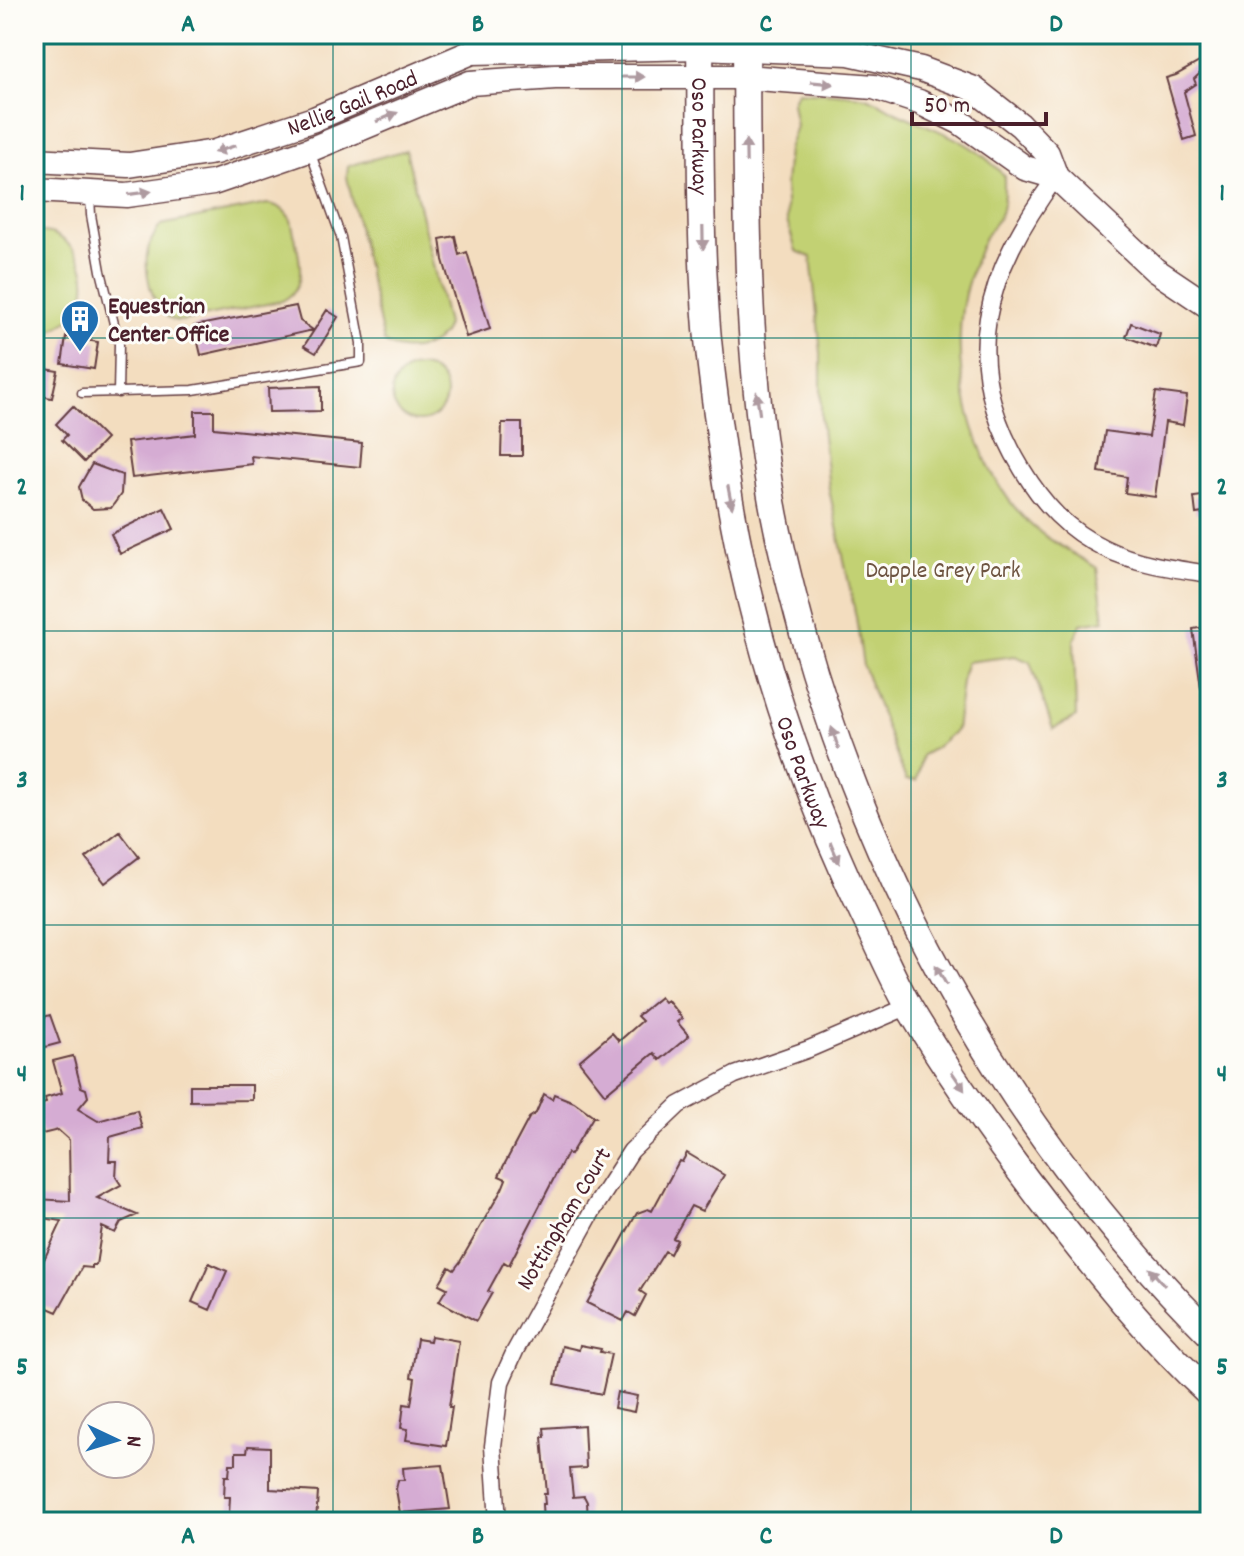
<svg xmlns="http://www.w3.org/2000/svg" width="1244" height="1556" font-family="Dekko,sans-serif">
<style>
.green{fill:#c2d173;stroke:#86784f;stroke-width:2}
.building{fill:#d5acd3}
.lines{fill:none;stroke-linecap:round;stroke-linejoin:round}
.lane-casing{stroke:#633c41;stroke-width:11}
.street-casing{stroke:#633c41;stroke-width:19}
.secondary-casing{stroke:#633c41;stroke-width:27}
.primary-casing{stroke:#633c41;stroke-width:29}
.lane{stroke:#fff;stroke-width:8}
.street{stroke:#fff;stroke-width:16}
.secondary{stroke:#fff;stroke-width:24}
.primary{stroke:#fff;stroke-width:26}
.oneway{fill:#ae9aa0}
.grid{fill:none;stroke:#0f766e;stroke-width:2;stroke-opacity:0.55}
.labels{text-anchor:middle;stroke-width:6;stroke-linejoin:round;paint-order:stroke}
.street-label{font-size:24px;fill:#4a1f2b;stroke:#fdfcf7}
.poi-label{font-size:24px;font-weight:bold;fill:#4a1f2b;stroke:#fdfcf7;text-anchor:start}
.park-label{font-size:24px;fill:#6e5441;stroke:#fdfcf7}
.neatline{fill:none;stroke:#0f766e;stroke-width:3}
.grid-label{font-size:26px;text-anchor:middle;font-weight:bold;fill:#0f766e}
</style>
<rect width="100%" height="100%" fill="#fdfcf7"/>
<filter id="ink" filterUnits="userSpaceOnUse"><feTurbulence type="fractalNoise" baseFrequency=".0125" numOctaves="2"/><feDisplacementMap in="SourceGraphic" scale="16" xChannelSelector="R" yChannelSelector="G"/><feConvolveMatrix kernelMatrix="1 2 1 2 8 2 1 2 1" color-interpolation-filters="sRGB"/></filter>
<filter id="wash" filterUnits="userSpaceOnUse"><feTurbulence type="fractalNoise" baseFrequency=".006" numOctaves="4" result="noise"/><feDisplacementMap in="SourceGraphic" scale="32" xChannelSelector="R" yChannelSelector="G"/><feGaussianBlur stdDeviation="1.8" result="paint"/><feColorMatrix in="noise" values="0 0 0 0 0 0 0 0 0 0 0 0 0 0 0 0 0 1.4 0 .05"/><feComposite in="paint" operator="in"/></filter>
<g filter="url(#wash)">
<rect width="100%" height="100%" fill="#f3ddbf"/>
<!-- green -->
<path class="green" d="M797 91C819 93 844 92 865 97 878 100 887 108 898 113 939 132 973 140 1004 176 1004 188 1005 201 1001 213 997 222 989 230 984 239 978 251 973 266 969 279 944 356 971 468 1030 524 1049 542 1076 554 1097 568L1104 620 1081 624 1074 641 1076 717 1053 729 1030 662 1015 656 967 662 963 674 956 730 935 748 922 755 916 781 906 780 863 666 856 617 829 489 821 418V353L811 257 796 251 787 221 785 185 788 149 796 126 792 103Z
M406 150 447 324C441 349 403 357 384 342L347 177 348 166Z
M267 204C279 205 285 210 291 220 296 247 313 286 282 301L182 321C155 323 144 275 147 254 149 243 154 234 161 225Z
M34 231C40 232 47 232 53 234 64 238 75 249 80 260 96 296 73 327 37 335L34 334Z
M392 394a27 27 0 1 1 54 0a27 27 0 1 1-54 0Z"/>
<g id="blocks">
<!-- building -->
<path class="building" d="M1210 56V64L1194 79 1196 84 1184 92 1196 136 1184 140 1166 78 1176 75Z
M455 236 459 255 467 252 490 329 466 337 443 260 440 239Z
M296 306 300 321 313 330 201 355 194 326Z
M327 310 338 317 316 353 304 346Z
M1131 323 1160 334 1156 348 1126 337Z
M66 337 98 342 94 369 62 364Z
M34 367 58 371 52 398 34 395Z
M321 386V411L269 412 268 388Z
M1156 392 1187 396 1183 425 1165 422 1155 497 1125 493 1127 477 1099 472 1105 431 1149 437Z
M73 406 106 439 84 462 62 440 67 435 56 424Z
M195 411H214V428L362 443 360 467 251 456 252 464 132 478 127 442 195 434Z
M502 423H522V456H501Z
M92 464 122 475 121 494 111 508 93 509 82 500 79 487Z
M1210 495V512L1196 514 1194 497Z
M164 508 174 529 120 554 111 534Z
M1210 626V687L1201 688 1193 629Z
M120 832 139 857 105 883 86 858Z
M660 997 664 1002 667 1000 682 1018 677 1022 689 1036 660 1060 654 1053 605 1094 579 1061 612 1033 619 1041 642 1021 637 1016Z
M50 1015 60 1043 34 1050V1020Z
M73 1056 81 1087 86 1089 88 1097 78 1109 98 1121 137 1110 142 1128 110 1137 109 1161H117L116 1177 121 1185 97 1198 137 1215 121 1222 115 1233 102 1227 96 1265H92V1268L82 1267 57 1312 34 1302V1281L62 1221 36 1217 37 1199 70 1201 69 1140 58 1130 42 1134 34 1106 46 1103 45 1098 62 1093 53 1061Z
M190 1085H252V1100L190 1101Z
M544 1094 552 1099 554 1094 574 1102 595 1117H593L570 1155 567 1153 509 1265 504 1262 488 1291 492 1293 476 1321 439 1301 447 1288 439 1284 449 1267 454 1270 460 1262 502 1189 506 1179 499 1176 503 1167 529 1118 536 1113Z
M687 1153 724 1175 702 1211 691 1206 673 1238 677 1240 670 1254 665 1251 640 1291 646 1295 635 1316 628 1312 623 1321 587 1303 637 1213 648 1209 652 1211 679 1161 682 1162Z
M209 1263 227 1271 210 1310 192 1302Z
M431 1336 459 1341 449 1407H452L446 1446 406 1440 408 1429 401 1428 404 1404 411 1405 415 1378 411 1377 417 1339 430 1341Z
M580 1345 601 1349 600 1352 611 1354 602 1394 555 1384 562 1346 579 1350Z
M617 1392 637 1396 634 1412 614 1408Z
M584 1425 586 1468 570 1469 573 1497 584 1496 587 1502 588 1522H543L542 1504H545L544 1494H547L542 1437H545L544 1428Z
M248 1446 270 1447V1489L318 1492 316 1522H273V1517L229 1515 230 1497H224L225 1476H229L230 1464H236V1452H247Z
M443 1465 450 1509 400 1513 396 1489 398 1480H404L403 1468Z"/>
</g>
</g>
<g filter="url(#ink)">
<use href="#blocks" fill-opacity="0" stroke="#633c41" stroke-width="2"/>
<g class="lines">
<defs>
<path id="lane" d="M90 197 91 215 101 271 119 344 118 393
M82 393 193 390 361 362V343L341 237 310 151"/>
<path id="street" d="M1056 177C986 273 956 360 1022 469 1043 504 1067 530 1104 548 1136 564 1175 569 1210 574
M498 1522 493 1446 501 1382 515 1351 593 1210 631 1151 679 1105 735 1075 809 1049 909 1006"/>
<g id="secondary">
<path id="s1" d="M34 160 129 165 215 152 314 119 472 52 700 47 849 53 921 69 974 89 1020 125 1047 153 1056 177 1155 270 1210 307"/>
<path d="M34 190 127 195 213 183 309 150 470 83 555 77H745L874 87 919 102 960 122 1025 168 1056 177"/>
</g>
<g id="primary">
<path id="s2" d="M700 34C701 132 699 230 707 328 711 377 719 428 726 477 750 632 801 787 870 928 883 955 895 983 910 1009 955 1084 1007 1156 1061 1225 1107 1284 1155 1343 1210 1394"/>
<path d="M746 34C747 184 744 335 769 484 777 535 790 586 804 637 878 899 1017 1141 1210 1334"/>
</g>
</defs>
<!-- lane casing -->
<use href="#lane" class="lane-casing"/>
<!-- street casing -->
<use href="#street" class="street-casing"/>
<!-- secondary casing -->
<use href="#secondary" class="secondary-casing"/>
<!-- primary casing -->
<use href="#primary" class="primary-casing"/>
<!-- lane -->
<use href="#lane" class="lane"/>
<!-- street -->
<use href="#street" class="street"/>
<!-- secondary -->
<use href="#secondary" class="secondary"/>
<!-- primary -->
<use href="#primary" class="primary"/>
</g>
<!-- one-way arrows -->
<defs><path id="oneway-solid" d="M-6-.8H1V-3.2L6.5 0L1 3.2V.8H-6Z" transform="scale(2)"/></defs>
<g class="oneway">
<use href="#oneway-solid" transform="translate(633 77)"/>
<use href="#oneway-solid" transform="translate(822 83) rotate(5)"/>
<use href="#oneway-solid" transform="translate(387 117) rotate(-23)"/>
<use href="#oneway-solid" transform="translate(225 149) rotate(162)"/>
<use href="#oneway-solid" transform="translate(746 151) rotate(-91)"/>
<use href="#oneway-solid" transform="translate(140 193) rotate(-8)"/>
<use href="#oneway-solid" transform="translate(703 238) rotate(89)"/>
<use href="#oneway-solid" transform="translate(758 403) rotate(-98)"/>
<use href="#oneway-solid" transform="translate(730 497) rotate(79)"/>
<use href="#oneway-solid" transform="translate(835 738) rotate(-108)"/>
<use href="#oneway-solid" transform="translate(835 853) rotate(67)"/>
<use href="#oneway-solid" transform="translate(941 975) rotate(-119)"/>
<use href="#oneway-solid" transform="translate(958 1081) rotate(56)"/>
<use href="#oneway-solid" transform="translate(1157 1277) rotate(-132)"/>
</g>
</g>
<!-- grid -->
<path class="grid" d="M333 34V1522M622 34V1522M911 34V1522M34 338H1210M34 631H1210M34 925H1210M34 1218H1210"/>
<!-- icons -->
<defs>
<symbol id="building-pin" viewBox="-11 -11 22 30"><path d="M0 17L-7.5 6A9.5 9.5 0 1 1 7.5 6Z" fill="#1f6fb2" stroke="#fdfcf7"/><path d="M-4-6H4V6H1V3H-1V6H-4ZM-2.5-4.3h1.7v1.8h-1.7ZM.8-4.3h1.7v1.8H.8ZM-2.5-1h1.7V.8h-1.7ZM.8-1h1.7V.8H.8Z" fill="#fff"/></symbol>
</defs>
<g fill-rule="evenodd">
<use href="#building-pin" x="58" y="297" width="44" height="60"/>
</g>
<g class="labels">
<!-- street labels -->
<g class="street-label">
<text dy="8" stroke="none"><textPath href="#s1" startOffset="328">Nellie Gail Road</textPath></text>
<text dy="8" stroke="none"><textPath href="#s2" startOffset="102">Oso Parkway</textPath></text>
<text dy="8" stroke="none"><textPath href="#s2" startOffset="750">Oso Parkway</textPath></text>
<text transform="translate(563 1218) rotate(-59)" y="8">Nottingham Court</text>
</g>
<!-- poi labels -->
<g class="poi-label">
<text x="108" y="313">Equestrian<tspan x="108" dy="28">Center Office</tspan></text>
</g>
<!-- park labels -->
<g class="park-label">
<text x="943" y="577">Dapple Grey Park</text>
</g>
</g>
<!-- margin -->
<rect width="1244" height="1556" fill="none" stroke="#fdfcf7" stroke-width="88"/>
<!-- north arrow -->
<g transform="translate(116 1440) rotate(94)"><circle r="38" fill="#fdfcf7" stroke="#b5a4a5" stroke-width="2"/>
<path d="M0-6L14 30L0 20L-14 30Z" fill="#1f6fb2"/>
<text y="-12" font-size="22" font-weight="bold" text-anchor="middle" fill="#4a1f2b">N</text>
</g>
<!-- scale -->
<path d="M912 112v12h134v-12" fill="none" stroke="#4a1f2b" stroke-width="4"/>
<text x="924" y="112" font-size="24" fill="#4a1f2b" stroke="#fdfcf7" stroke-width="6" paint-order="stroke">50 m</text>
<rect x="44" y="44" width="1156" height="1468" class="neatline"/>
<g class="grid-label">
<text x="188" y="31">A</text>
<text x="478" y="31">B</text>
<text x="766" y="31">C</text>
<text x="1056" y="31">D</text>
<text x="22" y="200">1</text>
<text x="1222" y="200">1</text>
<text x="22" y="494">2</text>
<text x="1222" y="494">2</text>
<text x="22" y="787">3</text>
<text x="1222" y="787">3</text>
<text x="22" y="1081">4</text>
<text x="1222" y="1081">4</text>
<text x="22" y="1374">5</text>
<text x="1222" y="1374">5</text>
<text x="188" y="1543">A</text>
<text x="478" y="1543">B</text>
<text x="766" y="1543">C</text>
<text x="1056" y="1543">D</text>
</g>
</svg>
